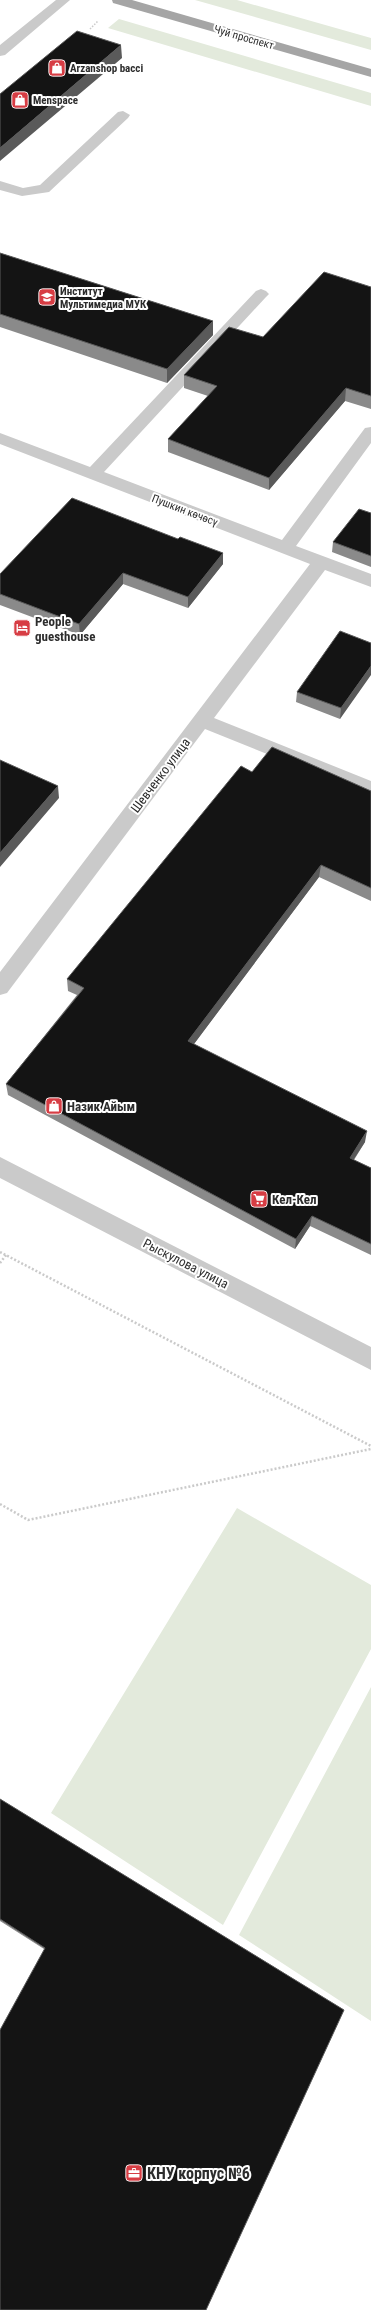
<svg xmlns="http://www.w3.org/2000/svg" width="371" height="2310" font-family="'Roboto Condensed',sans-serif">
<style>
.green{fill:#e3eadc}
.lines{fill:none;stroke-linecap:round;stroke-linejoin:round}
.path-far1{stroke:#cacaca;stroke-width:1.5;stroke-dasharray:1.5 1.5;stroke-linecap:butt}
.path{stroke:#cacaca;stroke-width:2.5;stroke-dasharray:2 2;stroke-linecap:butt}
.minor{fill:#cacaca;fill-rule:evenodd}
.major{fill:#a5a5a5;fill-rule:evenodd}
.wall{fill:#8a8a8a}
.shaded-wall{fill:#5a5a5a}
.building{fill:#141414;stroke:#5a5a5a}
.labels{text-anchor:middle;stroke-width:4;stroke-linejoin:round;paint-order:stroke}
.far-street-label{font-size:11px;fill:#2d2d2d;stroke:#fff}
.far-poi-label{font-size:11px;font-weight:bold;fill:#2d2d2d;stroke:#fff;text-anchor:start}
.poi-label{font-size:13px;font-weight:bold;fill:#2d2d2d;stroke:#fff;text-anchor:start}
.street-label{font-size:13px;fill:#2d2d2d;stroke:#fff}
.near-poi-label{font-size:16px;font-weight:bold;fill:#2d2d2d;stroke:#fff;text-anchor:start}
</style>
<rect width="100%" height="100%" fill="#fff"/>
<!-- green -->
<path class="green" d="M195 0H237L371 38V50Z
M119 19 371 93V106L108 28Z
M237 1508 371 1585V1649L223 1925 51 1813Z
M371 1687V2021L239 1935Z"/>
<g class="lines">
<!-- path-far1 -->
<path class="path-far1" d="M90 29 98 21"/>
<!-- path -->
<path class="path" d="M0 1252 371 1446
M0 1263 6 1255
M0 1504 28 1520 371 1449"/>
<!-- minor -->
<path class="minor" d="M56 0H70L5 55 0 56V45Z
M123 111 130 115 128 118 49 192 22 196 0 190V181L23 188 40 185 118 112Z
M261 289 266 291 269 294 266 297 104 472 282 540 365 428 371 427V443L296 546 371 574V587L325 570 214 718 371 781V796L205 729 7 993 0 995V972L310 564 0 444V433L90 467 256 291Z
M0 1157 371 1347V1370L0 1178Z"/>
<!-- major -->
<path class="major" d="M112 0H132L371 69V77L113 3Z"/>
</g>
<!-- wall -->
<path class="wall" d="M0 253 213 321V335L167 383 0 327Z
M371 287V409L345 401 269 490 168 452V439L208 396 184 388V375L263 337Z
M371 513V567L332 552 333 542Z
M178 539 223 553V564L188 608 123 584 80 635 0 605V574Z
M371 643 340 719 296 702 297 692Z
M252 772 371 791V901L319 877 194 1044 365 1142 354 1160 371 1168V1255L310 1226 295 1249 8 1095 6 1084 77 995 68 991 67 979Z
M0 1799 344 2010 44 1949 0 1921Z"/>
<!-- shaded-wall -->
<path class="shaded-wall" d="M121 45 122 58 0 161V148Z
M213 321V335L167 383V369Z
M346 388 345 401 269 490V478Z
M223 553V564L188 608V597Z
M123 573V584L80 635 79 624Z
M371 666V675L340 719 341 708Z
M58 786 59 798 0 867V853Z
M321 865 319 877 188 1052V1041Z
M367 1131 365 1142 348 1168 350 1158Z
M312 1216 310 1226 295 1249 296 1239Z"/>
<!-- building -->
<path class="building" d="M77 31 121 45 0 148V94Z
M0 253 213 321 167 369 0 314Z
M324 272 371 287V396L346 388 269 478 168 439 217 386 184 375 229 327 263 337Z
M72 498 178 539 180 537 223 553 188 597 123 573 79 624 0 594V574Z
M359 509 371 513V556L333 542Z
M340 631 371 643V666L341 708 297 692Z
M272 747 371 791V888L321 865 188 1041 367 1131 350 1158 371 1168V1244L312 1216 296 1239 6 1084 84 988 67 979 241 766 252 772Z
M0 760 58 786 0 853Z
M0 1799 344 2010 206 2310H0V2030L45 1948 0 1919Z"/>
<!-- icons -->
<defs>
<symbol id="shop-square" viewBox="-11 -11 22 22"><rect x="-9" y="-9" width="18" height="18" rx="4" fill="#d73d44" stroke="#fff"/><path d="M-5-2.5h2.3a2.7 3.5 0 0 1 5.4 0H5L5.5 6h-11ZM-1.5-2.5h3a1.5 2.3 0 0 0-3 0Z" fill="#fff"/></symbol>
<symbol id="university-square" viewBox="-11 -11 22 22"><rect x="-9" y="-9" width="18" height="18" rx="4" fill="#d73d44" stroke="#fff"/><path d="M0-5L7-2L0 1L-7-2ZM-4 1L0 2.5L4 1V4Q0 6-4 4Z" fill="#fff"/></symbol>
<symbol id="hotel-square" viewBox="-11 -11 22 22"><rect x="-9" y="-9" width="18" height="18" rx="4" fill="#d73d44" stroke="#fff"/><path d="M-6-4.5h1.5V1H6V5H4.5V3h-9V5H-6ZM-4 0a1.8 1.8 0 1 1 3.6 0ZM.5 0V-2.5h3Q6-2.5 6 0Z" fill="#fff"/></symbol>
<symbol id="supermarket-square" viewBox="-11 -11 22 22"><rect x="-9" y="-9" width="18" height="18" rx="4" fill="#d73d44" stroke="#fff"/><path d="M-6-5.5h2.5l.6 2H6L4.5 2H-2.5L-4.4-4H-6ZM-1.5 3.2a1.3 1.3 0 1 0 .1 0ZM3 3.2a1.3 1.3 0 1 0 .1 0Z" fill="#fff"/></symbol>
<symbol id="office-square" viewBox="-11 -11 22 22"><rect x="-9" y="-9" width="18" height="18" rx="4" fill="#d73d44" stroke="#fff"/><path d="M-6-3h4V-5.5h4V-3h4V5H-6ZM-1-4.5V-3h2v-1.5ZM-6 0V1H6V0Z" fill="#fff"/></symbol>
</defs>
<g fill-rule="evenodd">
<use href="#shop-square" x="47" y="58" width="20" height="20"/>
<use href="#shop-square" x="10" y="90" width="20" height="20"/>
<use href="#university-square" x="37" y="287" width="20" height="20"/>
<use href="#hotel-square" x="12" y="618" width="20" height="20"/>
<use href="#shop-square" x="44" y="1096" width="20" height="20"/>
<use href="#supermarket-square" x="249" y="1189" width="20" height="20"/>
<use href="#office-square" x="124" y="2163" width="20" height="20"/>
</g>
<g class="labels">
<!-- far-street labels -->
<g class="far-street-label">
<text transform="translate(244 37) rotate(16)" y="4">Чуй проспект</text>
<text transform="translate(185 510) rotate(21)" y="4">Пушкин көчөсү</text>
</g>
<!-- far-poi labels -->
<g class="far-poi-label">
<text x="70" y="72">Arzanshop bacci</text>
<text x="33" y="104">Menspace</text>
<text x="60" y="295">Институт<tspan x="60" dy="13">Мультимедиа МУК</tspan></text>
</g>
<!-- poi labels -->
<g class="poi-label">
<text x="35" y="626">People<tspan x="35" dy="15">guesthouse</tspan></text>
<text x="67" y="1111">Назик Айым</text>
<text x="272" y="1204">Кел-Кел</text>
</g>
<!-- street labels -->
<g class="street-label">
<text transform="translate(160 775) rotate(-53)" y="5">Шевченко улица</text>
<text transform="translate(186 1263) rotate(27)" y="5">Рыскулова улица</text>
</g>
<!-- near-poi labels -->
<g class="near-poi-label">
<text x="147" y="2179">КНУ корпус №6</text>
</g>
</g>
</svg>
